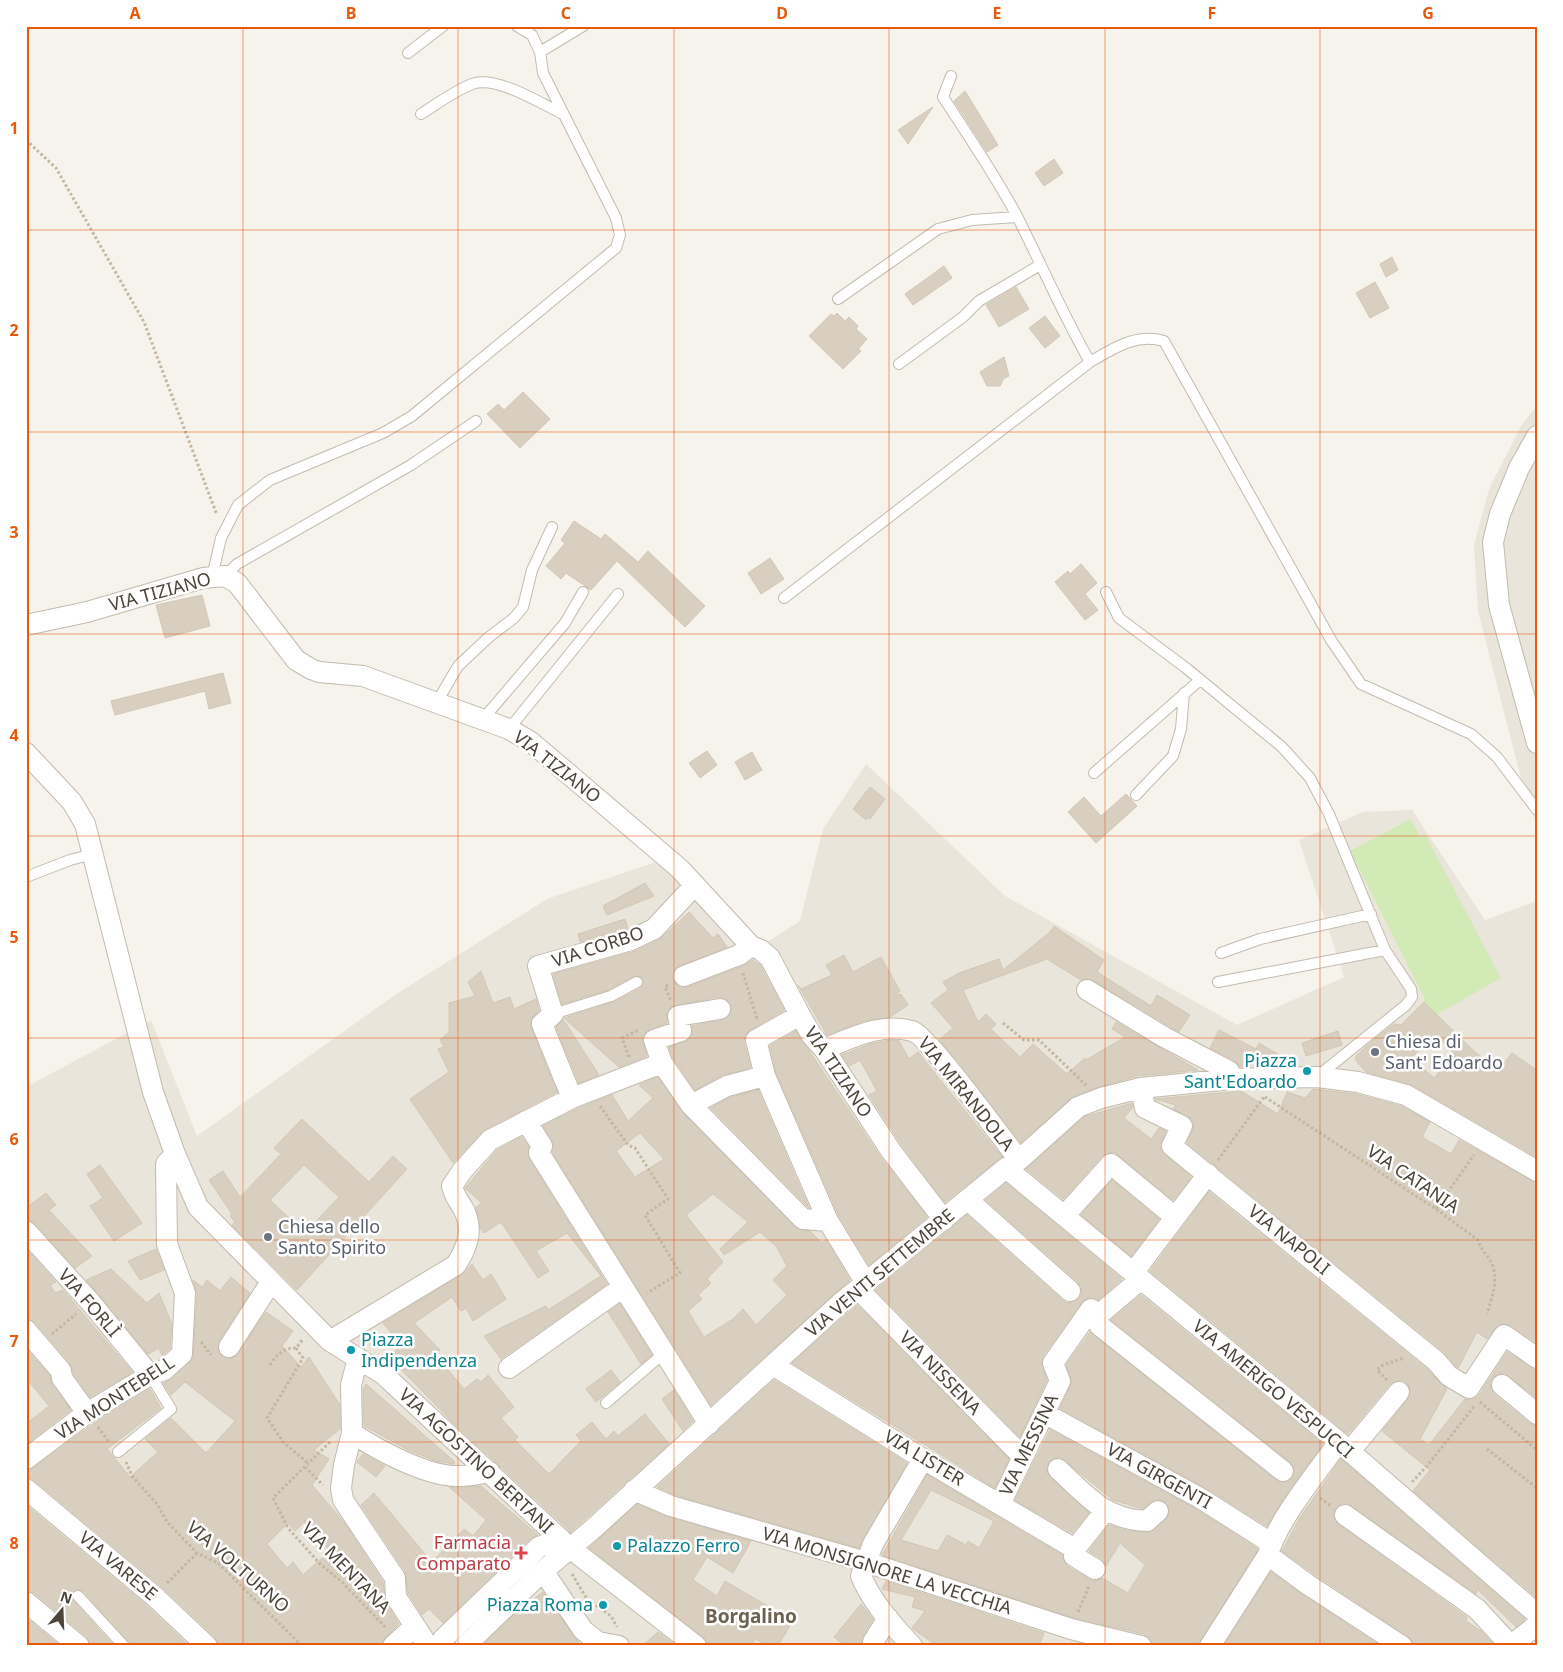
<svg xmlns="http://www.w3.org/2000/svg" width="1563" height="1672" font-family="'Noto Sans',sans-serif">
<style>
.residential{fill:#eae5da}
.green{fill:#d2eab5}
.building{fill:#d8cfc1;stroke:#d3c7b4;fill-rule:evenodd}
.lines{fill:none;stroke-linecap:round;stroke-linejoin:round}
.lane-casing{stroke:#c2bbae;stroke-width:12}
.street-casing{stroke:#c2bbae;stroke-width:22}
.path{stroke:#c4b79f;stroke-width:3;stroke-dasharray:2.5 2.5;stroke-linecap:butt}
.lane{stroke:#fff;stroke-width:10}
.street{stroke:#fff;stroke-width:20}
.grid{fill:none;stroke:#e8590c;stroke-width:1;stroke-opacity:0.55}
.worship-dot{fill:#6b7280;stroke:#fff;stroke-width:2}
.culture-dot{fill:#0f9aa8;stroke:#fff;stroke-width:2}
.health-dot{fill:#e0444e;stroke:#fff;stroke-width:2}
.labels{text-anchor:middle;stroke-width:5;stroke-linejoin:round;paint-order:stroke}
.street-label{font-size:18px;fill:#4b4439;stroke:#fff}
.worship-label{font-size:18px;fill:#5b616d;stroke:#fff;text-anchor:start}
.culture-label{font-size:18px;fill:#0d838f;stroke:#fff;text-anchor:end}
.health-label{font-size:18px;fill:#be3a42;stroke:#fff;text-anchor:end}
.neighbourhood-label{font-size:19px;font-weight:bold;fill:#6e6250;stroke:#fff}
.neatline{fill:none;stroke:#e8590c;stroke-width:2}
.grid-label{font-size:16px;text-anchor:middle;font-weight:bold;fill:#e8590c}
</style>
<rect width="100%" height="100%" fill="#f6f3ec"/>
<!-- residential -->
<path class="residential" d="M1537 405V825L1523 786 1478 611 1474 545 1489 489 1521 426Z
M866 764 1005 896 1237 1025 1344 977 1299 840 1363 812 1412 810 1485 920 1537 901V1646H26V1087L151 1020 197 1136 395 995 547 899 676 855 761 946 800 921 823 829Z"/>
<!-- green -->
<path class="green" d="M1411 819 1420 837 1425 834 1501 978 1436 1015 1424 1002 1425 999 1350 851Z"/>
<!-- building -->
<path class="building" d="M965 91 998 145 987 152 954 101Z
M933 107 908 144 898 130Z
M1054 159 1063 173 1044 186 1035 173Z
M1392 257 1398 270 1386 277 1380 264Z
M944 266 952 278 913 305 905 294Z
M1375 282 1389 308 1370 318 1356 293Z
M1016 287 1029 309 999 327 986 305Z
M837 313 845 321 849 317 858 326 856 329 867 339 858 349 861 351 843 369 809 336 831 314 834 316Z
M1045 316 1060 336 1045 348 1029 328Z
M1004 357 1009 376 1004 378 1000 386H987L980 372Z
M523 392 550 419 520 448 487 414 498 404 504 410Z
M574 521 601 539 605 534 638 562 648 551 705 606 685 627 617 561 591 590 566 573 561 579 546 566 565 543 561 540Z
M770 558 784 579 761 594 748 573Z
M1081 564 1097 583 1085 594 1098 610 1085 620 1055 582 1068 571 1070 574Z
M202 595 210 626 165 638 156 605Z
M223 673 231 703 209 709 205 691 115 715 111 701Z
M707 751 717 765 700 778 689 763Z
M752 752 762 770 745 780 735 762Z
M870 787 885 799 870 819 868 817 866 820 853 809Z
M1126 794 1137 806 1096 843 1068 812 1084 797 1101 816Z
M645 883 654 896 607 915 603 906Z
M689 912 713 938 718 934 727 947 675 968 672 975 676 985 688 987 743 966 753 960 760 965 784 1010 750 1030 745 1035 744 1043 751 1068 722 1075 695 1090 673 1058 669 1047 689 1040 692 1034V1026L727 1018 732 1008 729 1001 718 997 671 1007 667 1013V1023L650 1029 642 1037 647 1056 619 1067 564 1018 614 1002 641 988 644 983 643 978 634 976 608 990 562 1004 553 974 636 951 659 940Z
M625 919 628 928 580 942 578 934Z
M1054 926 1104 960 1097 972 1151 1006 1157 995 1190 1015 1179 1032 1093 980H1081L1047 959 963 990 978 1022 986 1014 996 1024 991 1029 1020 1057 1033 1044 1067 1074 1085 1058 1086 1060 1125 1037 1112 1029 1116 1022 1198 1070 1138 1076 1098 1087 1074 1096 1021 1143 939 1040 953 1028 931 1003 948 990 943 982 959 973 999 959 1003 970 1050 932Z
M844 955 853 972 881 957 900 991 894 996 901 994 908 1005 890 1017 863 1021 827 1035 798 985 801 989 832 975 826 965Z
M481 971 493 1003 510 997 514 1009 536 999 539 1010 531 1021V1028L557 1092 484 1130 453 1163 410 1099 449 1072 438 1049 444 1047 440 1040 449 1032V1003L475 996 468 982Z
M1424 1002 1475 1052 1499 1070 1512 1053 1537 1070V1157L1412 1085 1366 1072 1356 1061V1056L1370 1043 1394 1024 1401 1025ZM1435 1035 1455 1054 1434 1078 1411 1058Z
M563 1019 599 1075 579 1083 556 1027Z
M1219 1030 1256 1049 1259 1043 1291 1062 1276 1066H1263L1253 1062 1250 1067H1240L1234 1060 1210 1048Z
M796 1031 881 1158 927 1217 869 1265 839 1216 776 1072 770 1046Z
M1338 1031 1342 1045 1306 1056 1302 1043Z
M890 1040 899 1041 909 1059 918 1052 1002 1157 945 1202 901 1144 869 1095 877 1091 860 1060 849 1066 842 1055 870 1044Z
M658 1077 683 1113 795 1227 810 1231 822 1243 826 1240 850 1280 711 1405 552 1152V1140L543 1126 577 1109 612 1095 628 1121 653 1098 639 1085ZM640 1133 664 1159 635 1177 616 1151ZM713 1194 748 1222 720 1249 724 1255 760 1232 776 1246 787 1266 773 1280 787 1295 756 1325 743 1309 733 1319 704 1337 688 1311 702 1299 698 1295 711 1283 707 1279 723 1262 686 1215Z
M1313 1089 1356 1094 1401 1106 1430 1122 1422 1137 1451 1154 1459 1140 1537 1183V1343L1510 1325 1499 1324 1487 1339 1477 1332 1458 1368 1457 1367 1444 1352 1187 1143 1194 1126 1192 1119 1173 1109 1176 1105 1155 1099 1241 1091 1278 1114 1287 1092 1305 1098Z
M758 1090 809 1208 711 1108 731 1097Z
M1132 1103 1133 1107 1124 1118 1151 1139 1159 1128 1166 1131 1160 1145 1161 1151 1191 1177 1173 1200 1114 1152 1102 1156 1063 1199 1026 1169 1084 1117Z
M302 1119 369 1182 393 1156 407 1169 297 1290 232 1225 235 1222 230 1216 232 1214 209 1180 223 1171 240 1197 281 1154 274 1148ZM304 1165 339 1197 305 1233 270 1200Z
M522 1137 529 1147V1159L607 1284 501 1359 484 1336 546 1306 548 1310 601 1276 567 1233 536 1251 549 1271 538 1278 501 1222 484 1233 480 1228 476 1207 482 1203 465 1188 497 1150Z
M100 1165 142 1223 114 1241 90 1206 103 1198 87 1174Z
M1112 1180 1159 1219 1131 1256 1081 1215Z
M1006 1183 1122 1279 1098 1300 1091 1297 1082 1302 1043 1356 1042 1367 1047 1380 1020 1437 876 1290 967 1215 1062 1300 1068 1303 1078 1299 1082 1293 1078 1282 986 1200Z
M1209 1192 1428 1370 1447 1389 1420 1439 1429 1445 1465 1399H1474L1479 1395 1507 1352 1537 1370V1398L1504 1373 1493 1377 1490 1384 1494 1394 1529 1423 1537 1426V1598L1413 1491 1430 1470 1382 1431 1408 1399 1410 1388 1407 1383 1401 1380 1390 1384 1348 1434 1150 1271Z
M46 1193 56 1205 49 1210 92 1256 75 1268 35 1223 26 1219V1208Z
M26 1249 56 1282 50 1285 55 1293 63 1290 132 1372 90 1397 73 1373 70 1363 35 1322 26 1318Z
M156 1249 164 1270 140 1280 128 1261Z
M472 1264 483 1280 491 1274 506 1299 473 1321 466 1308 461 1311 452 1297 414 1323 440 1350 435 1354 464 1389 477 1379 481 1382 488 1375 514 1407 501 1418 518 1437 515 1440 549 1474 581 1441 576 1435 592 1422 606 1439 614 1431 618 1436 645 1414 669 1444 571 1532 454 1424 389 1357 401 1345 383 1323 462 1275Z
M111 1269 147 1303 159 1293 172 1324 170 1348 162 1356 159 1348 148 1354 86 1280Z
M231 1277 250 1293 219 1341V1353L228 1359 235 1357 266 1312 293 1331 282 1346 301 1367 309 1357 340 1405V1429L314 1450 329 1459 312 1485 343 1521 383 1582 386 1603 399 1624 385 1638 381 1646H219L215 1637 162 1587 34 1480 26 1477V1471L33 1468 94 1423 150 1389 161 1408 107 1449 130 1477 158 1452 145 1439 171 1418 206 1453 235 1421 185 1382 171 1395 163 1383 172 1379 193 1359 197 1294 193 1280 202 1287 207 1280 220 1291ZM304 1522 330 1551 303 1575 293 1562 287 1568 267 1544 288 1523 295 1531Z
M1141 1295 1323 1444 1289 1490 1267 1526 1206 1488 1060 1408 1072 1382 1066 1365 1090 1332 1276 1480 1287 1482 1293 1478 1294 1467 1290 1462 1111 1320Z
M620 1304 652 1355 641 1364 608 1312Z
M857 1305 1009 1459 995 1488 792 1363Z
M26 1349 50 1376 52 1385 71 1410 26 1444V1424L49 1406 26 1378Z
M611 1370 620 1382 596 1402 586 1389Z
M774 1380 907 1463 859 1548 675 1495 657 1487Z
M366 1384 455 1462 454 1464 436 1461 408 1450 364 1426 363 1389Z
M674 1390 693 1421 683 1431 662 1399Z
M1050 1430 1194 1508 1258 1549 1198 1646H1153L1150 1638 1144 1634 1074 1618 882 1555 927 1475 1062 1555 1067 1566 1089 1579 1095 1581 1102 1578 1128 1593 1145 1565 1120 1543 1106 1566 1102 1559 1089 1551 1109 1525 1129 1531 1150 1532 1166 1519 1169 1508 1161 1500H1155L1143 1509 1113 1500 1060 1457 1049 1461 1047 1473 1089 1513 1072 1533 1015 1500ZM931 1490 994 1521 979 1548 968 1541 966 1545 947 1535 938 1551 901 1540Z
M363 1454 385 1466 376 1477 357 1462Z
M1341 1459 1525 1619 1516 1627 1477 1589 1476 1594 1347 1503 1341 1504 1335 1509 1334 1519 1338 1524 1467 1617 1466 1621 1481 1631 1495 1646H1414L1408 1636 1314 1574 1282 1551 1299 1519Z
M481 1486 538 1535 531 1538 443 1623 429 1609 422 1615 408 1593 405 1571 361 1505 374 1493 430 1560 433 1557 435 1559 464 1529 473 1536 486 1520 449 1487Z
M637 1504 668 1517 751 1541 733 1573 707 1557 693 1580 717 1596 725 1581 793 1621 778 1646H767L756 1639 750 1646H708L703 1637 589 1548Z
M26 1505 146 1605 189 1646H131L83 1591 76 1589 71 1594 73 1600 114 1646H91L87 1637 34 1593 26 1590Z
M1271 1572 1301 1594 1380 1646H1224Z
M886 1581 1044 1633 1039 1646H937L912 1628 925 1611 912 1607 915 1597 882 1589Z
M543 1592 581 1646H482L519 1610Z
M861 1604 873 1619 863 1636 861 1646H845L834 1637Z
M30 1621 60 1646H26V1625Z
M658 1632 676 1646H642Z"/>
<g class="lines">
<defs>
<path id="lane" d="M517 26 532 35 540 52
M408 53 443 26
M951 76 943 97C969 137 996 176 1018 218 1042 266 1063 315 1090 362
M421 114C437 104 454 91 472 84 496 75 540 103 563 114
M838 299 938 229 972 220 1017 217
M899 364 963 317 979 301 1040 265
M225 576 237 564 411 465 476 421
M212 577 221 538 238 505 270 480 383 433 412 416 616 248 620 235 616 218 543 73 540 52 583 26
M1106 592 1119 618 1186 668 1282 747 1310 778 1329 814 1385 950 1411 989 1412 997 1406 1005 1318 1076
M784 598 1090 362C1114 348 1136 333 1164 341L1331 640 1361 684 1471 734 1497 757 1537 810
M437 702 458 666 489 637 514 618 523 607 532 570 552 527
M483 719 565 623 583 592
M509 729 618 594
M1094 773 1200 680
M1136 795 1173 756 1181 729 1184 693
M26 877 70 860 93 854
M1221 953 1260 939 1371 914
M1218 982 1385 950
M553 1014 611 996 637 982
M606 1403 664 1353
M118 1452 171 1409 150 1375
M78 1596 124 1646"/>
<path id="street" d="M1537 436 1519 468 1500 514 1493 542 1499 605 1537 743
M26 625 87 612 203 578 225 576 237 583 296 660 311 669 319 672 363 676 509 729 531 742 680 869 751 946 761 950 770 958 800 1015 812 1036 824 1049 891 1151 944 1220
M26 753 72 802 85 824 153 1092 175 1154 198 1207 330 1341 383 1374 570 1548 696 1646
M684 976 739 955 751 946
M1087 990 1164 1037 1229 1071 1231 1079
M800 1015 756 1040 765 1076 828 1221 866 1283
M824 1049C852 1038 881 1022 912 1031 926 1034 1005 1142 1019 1160
M662 1063 654 1040 681 1031 678 1016 720 1009
M1141 1088 1145 1108 1182 1126 1172 1146 1436 1361 1449 1376 1469 1388 1504 1335 1537 1358
M572 1098 542 1024 553 1014 538 966 631 940 654 929 695 885
M691 1105 727 1086 765 1076
M526 1121 542 1146 539 1153 709 1424
M1006 1168 1339 1442 1537 1614
M968 1200 1070 1291
M1064 1216 1111 1164 1175 1217
M26 1231 92 1304 150 1375
M1133 1273 1208 1174
M858 1289 1023 1457
M1095 1318 1141 1279
M26 1330 61 1371 62 1378 87 1413
M330 1341 456 1265C468 1246 474 1229 463 1208 458 1201 454 1194 452 1186L462 1171 490 1140 572 1098 662 1063 691 1105 803 1219 828 1221
M229 1347 271 1282
M358 1358 351 1385 352 1433 344 1465 341 1488 343 1500 395 1578 396 1597 428 1646
M773 1365 923 1459 1075 1549 1074 1556 1095 1569
M509 1368 623 1287
M1502 1385 1537 1414
M1044 1413 1200 1498 1271 1543
M352 1433C378 1450 427 1477 459 1476 469 1476 480 1474 490 1472
M1350 1451 1399 1392
M26 1459 87 1413 150 1375 164 1370 182 1354 185 1293 167 1244 166 1164 175 1154
M1058 1469C1088 1497 1104 1519 1147 1521L1158 1511
M26 1489 154 1596 207 1646
M634 1490 671 1506 866 1562 1071 1629 1141 1646
M1000 1504 1060 1381 1053 1363 1091 1309 1100 1326 1283 1471
M1345 1515 1477 1609 1511 1646
M1075 1549 1105 1511
M1268 1555 1307 1584 1402 1646
M543 1571 583 1630 598 1642 619 1646
M26 1602 79 1646
M393 1646 415 1626
M440 1646 443 1639 539 1547 561 1539
M465 1646 543 1571 594 1528 842 1302 1006 1168 1019 1160 1078 1107 1101 1098 1141 1088 1231 1079 1317 1077 1358 1082 1406 1095 1537 1171
M873 1646V1642L888 1618
M912 1646C893 1625 872 1603 861 1576L873 1544 923 1459
M1210 1646 1268 1555C1276 1522 1318 1471 1339 1442
M1510 1646 1537 1625"/>
</defs>
<!-- lane casing -->
<use href="#lane" class="lane-casing"/>
<!-- street casing -->
<use href="#street" class="street-casing"/>
<!-- path -->
<path class="path" d="M26 140 56 168 144 322 217 515
M743 973 757 1019
M668 985 665 987 671 1001
M1003 1023 1024 1040H1039L1086 1085
M629 1057 622 1038 639 1030
M1265 1097 1436 1209 1478 1240C1480 1249 1486 1253 1490 1260 1500 1278 1492 1296 1487 1314
M600 1106 628 1145 635 1148 668 1199 645 1215 680 1273 647 1293
M1218 1160 1264 1097
M1436 1209 1474 1155
M52 1334 76 1314
M201 1342 211 1355
M296 1348 303 1358 267 1418 284 1443 308 1463
M270 1365C277 1354 283 1348 296 1348L303 1339
M1387 1380 1377 1370 1383 1365 1404 1358
M1480 1402 1537 1450
M98 1427 109 1442
M330 1442 273 1498 288 1528 320 1564 342 1582 386 1628
M1487 1449 1537 1488
M126 1462 132 1476 157 1504 167 1522 197 1553 218 1563 302 1646
M305 1467 323 1485
M1412 1482 1428 1465 1475 1405
M1320 1498 1331 1506
M572 1574 587 1599 611 1616 617 1627
M167 1583 197 1553
M1078 1612 1089 1586"/>
<!-- lane -->
<use href="#lane" class="lane"/>
<!-- street -->
<use href="#street" class="street"/>
</g>
<!-- grid -->
<path class="grid" d="M243 26V1646M458 26V1646M674 26V1646M889 26V1646M1105 26V1646M1320 26V1646M26 230H1537M26 432H1537M26 634H1537M26 836H1537M26 1038H1537M26 1240H1537M26 1442H1537"/>
<!-- markers -->
<g class="worship-dot">
<circle cx="1375" cy="1052" r="5"/>
<circle cx="268" cy="1237" r="5"/>
</g>
<g class="culture-dot">
<circle cx="1307" cy="1071" r="5"/>
<circle cx="351" cy="1350" r="5"/>
<circle cx="617" cy="1546" r="5"/>
<circle cx="603" cy="1605" r="5"/>
</g>
<path class="health-dot" d="M518.5 1545.5h5v5h5v5h-5v5h-5v-5h-5v-5h5z"/>
<g class="labels">
<!-- street labels -->
<g class="street-label">
<text transform="translate(160 592) rotate(-15)" y="6">VIA TIZIANO</text>
<text transform="translate(557 767) rotate(38)" y="6">VIA TIZIANO</text>
<text transform="translate(598 947) rotate(-18)" y="6">VIA CORBO</text>
<text transform="translate(838 1072) rotate(56)" y="6">VIA TIZIANO</text>
<text transform="translate(966 1094) rotate(51)" y="6">VIA MIRANDOLA</text>
<text transform="translate(1413 1179) rotate(34)" y="6">VIA CATANIA</text>
<text transform="translate(1289 1240) rotate(39)" y="6">VIA NAPOLI</text>
<text transform="translate(880 1273) rotate(-40)" y="6">VIA VENTI SETTEMBRE</text>
<text transform="translate(89 1303) rotate(49)" y="6">VIA FORLÌ</text>
<text transform="translate(940 1373) rotate(46)" y="6">VIA NISSENA</text>
<text transform="translate(1273 1389) rotate(40)" y="6">VIA AMERIGO VESPUCCI</text>
<text transform="translate(115 1398) rotate(-33)" y="6">VIA MONTEBELL</text>
<text transform="translate(1029 1445) rotate(-64)" y="6">VIA MESSINA</text>
<text transform="translate(924 1458) rotate(31)" y="6">VIA LISTER</text>
<text transform="translate(476 1461) rotate(43)" y="6">VIA AGOSTINO BERTANI</text>
<text transform="translate(1159 1476) rotate(29)" y="6">VIA GIRGENTI</text>
<text transform="translate(118 1566) rotate(40)" y="6">VIA VARESE</text>
<text transform="translate(238 1567) rotate(41)" y="6">VIA VOLTURNO</text>
<text transform="translate(346 1568) rotate(46)" y="6">VIA MENTANA</text>
<text transform="translate(887 1571) rotate(17)" y="6">VIA MONSIGNORE LA VECCHIA</text>
</g>
<!-- worship labels -->
<g class="worship-label">
<text x="1385" y="1048">Chiesa di<tspan x="1385" dy="21">Sant' Edoardo</tspan></text>
<text x="278" y="1233">Chiesa dello<tspan x="278" dy="21">Santo Spirito</tspan></text>
</g>
<!-- culture labels -->
<g class="culture-label">
<text x="1297" y="1067">Piazza<tspan x="1297" dy="21">Sant'Edoardo</tspan></text>
<text x="361" y="1346" text-anchor="start">Piazza<tspan x="361" dy="21">Indipendenza</tspan></text>
<text x="627" y="1552" text-anchor="start">Palazzo Ferro</text>
<text x="593" y="1611">Piazza Roma</text>
</g>
<!-- health labels -->
<g class="health-label">
<text x="511" y="1549">Farmacia<tspan x="511" dy="21">Comparato</tspan></text>
</g>
<!-- neighbourhood labels -->
<g class="neighbourhood-label">
<text x="751" y="1623">Borgalino</text>
</g>
</g>
<!-- border -->
<rect width="1563" height="1672" fill="none" stroke="#ffffff" stroke-width="55"/>
<!-- north arrow -->
<g transform="translate(62 1610) rotate(19)" stroke="#ffffff" stroke-width="4" paint-order="stroke">
<path d="M0-4L9 19L0 12L-9 19Z" fill="#4b4439"/>
<text y="-8" font-size="14" font-weight="bold" text-anchor="middle" fill="#4b4439">N</text>
</g>
<rect x="28" y="28" width="1508" height="1616" class="neatline"/>
<g class="grid-label">
<text x="135" y="19">A</text>
<text x="351" y="19">B</text>
<text x="566" y="19">C</text>
<text x="782" y="19">D</text>
<text x="997" y="19">E</text>
<text x="1212" y="19">F</text>
<text x="1428" y="19">G</text>
<text x="14" y="134">1</text>
<text x="14" y="336">2</text>
<text x="14" y="538">3</text>
<text x="14" y="741">4</text>
<text x="14" y="943">5</text>
<text x="14" y="1145">6</text>
<text x="14" y="1347">7</text>
<text x="14" y="1549">8</text>
</g>
</svg>
